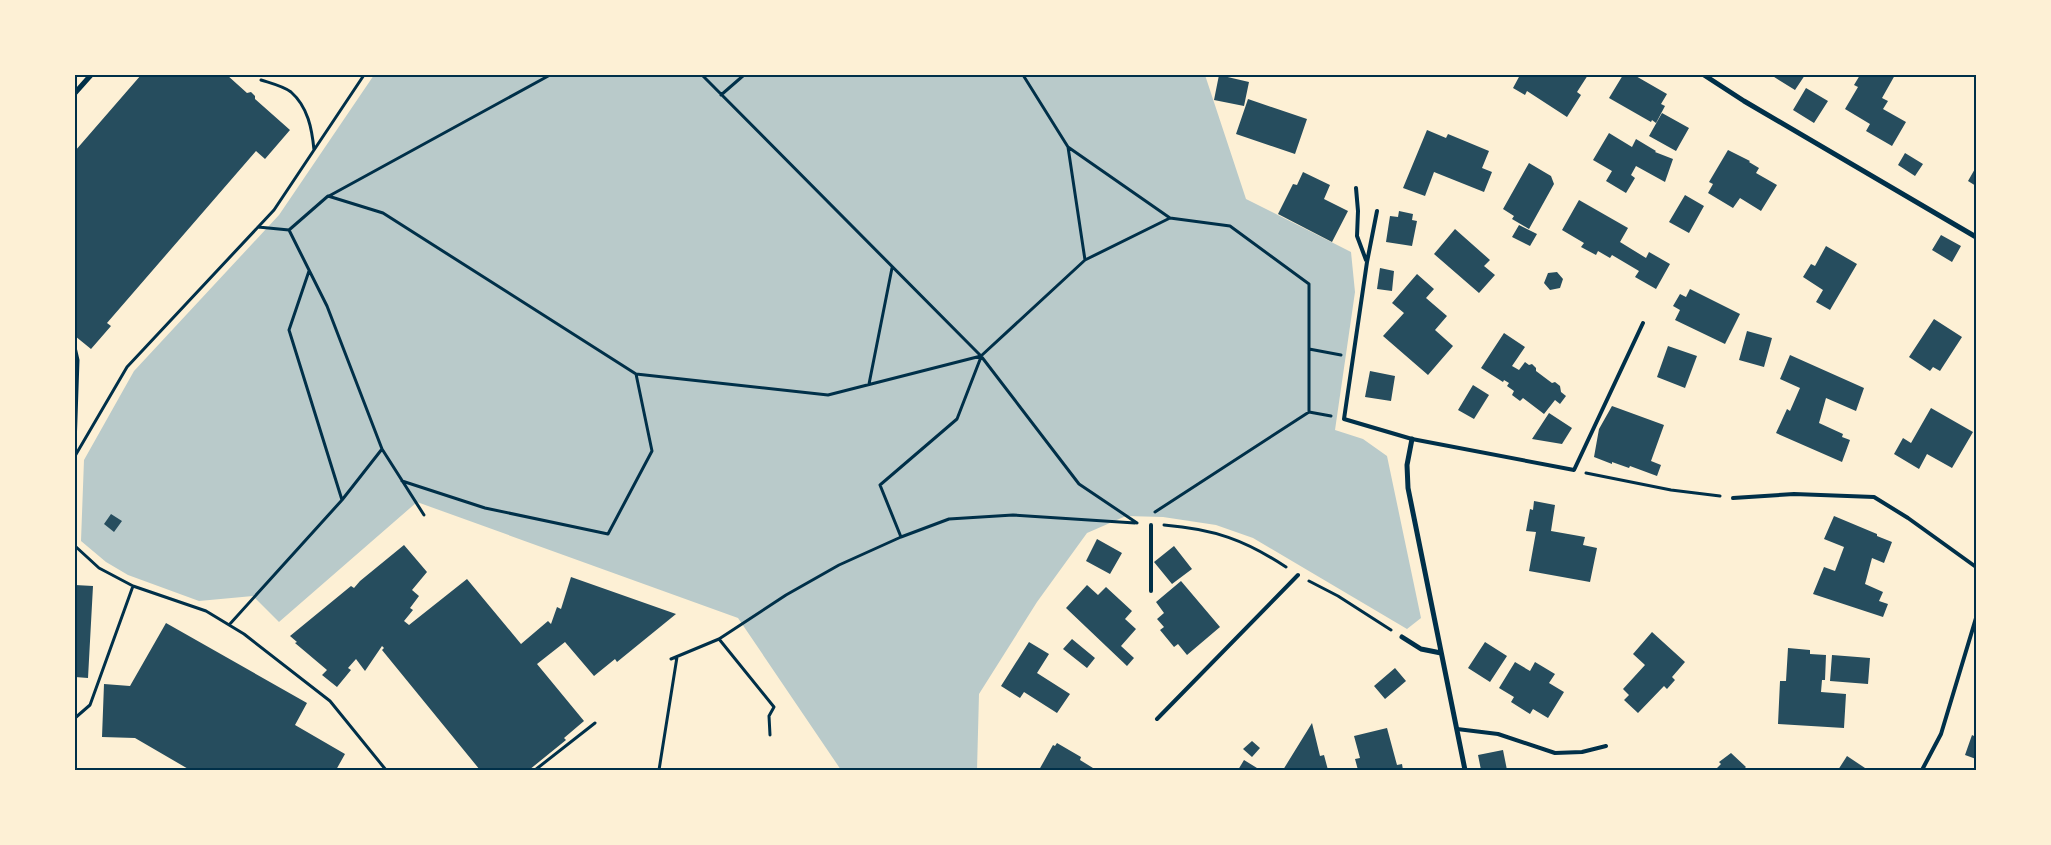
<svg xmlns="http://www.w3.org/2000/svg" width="2051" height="845" font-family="Rubik,sans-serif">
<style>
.green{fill:#b9caca}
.building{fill:#264d5e}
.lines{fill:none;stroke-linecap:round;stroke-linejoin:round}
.path{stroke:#003049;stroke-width:3}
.service{stroke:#003049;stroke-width:4}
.minor{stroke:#003049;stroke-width:5}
.neatline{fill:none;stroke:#003049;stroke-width:2}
</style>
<rect width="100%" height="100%" fill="#fdf0d5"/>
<!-- green -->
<path class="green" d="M374 75H1205L1246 199 1351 252 1355 292 1335 430 1363 439 1387 456 1421 618 1407 629 1253 538 1216 525 1163 517 1126 516 1087 533 1037 602 979 694 977 770H841L738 618 417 502 279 622 253 596 199 601 128 575 106 562 81 541 84 460 134 371 279 215Z"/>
<!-- building -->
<path class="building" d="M141 75H227L247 93 251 92 255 96V99L290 130 265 159 256 151 107 323 111 326 91 349 75 336V151Z
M1219 75 1249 82 1244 106 1214 100Z
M1520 75H1588L1577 92 1581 95 1567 117 1527 91 1525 95 1513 88Z
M1623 75H1634L1667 94 1661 104 1665 106 1656 123 1652 120 1651 122 1609 98Z
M1771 75H1805L1795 90Z
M1860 75H1895L1882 98 1888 101 1883 109 1906 122 1892 146 1866 131 1870 124 1845 109 1858 87 1854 85Z
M1806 88 1828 101 1814 123 1793 110Z
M1248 99 1307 119 1295 154 1236 134Z
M1662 113 1689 128 1676 151 1649 136Z
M1427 130 1446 138 1448 134 1489 151 1482 168 1492 172 1484 192 1434 172 1425 196 1403 188Z
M1609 133 1632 147 1636 139 1656 151 1655 152 1673 159 1665 182 1636 166 1631 175 1635 178 1626 193 1606 181 1612 171 1593 160Z
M1728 150 1750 161 1749 162 1759 168 1756 173 1777 185 1761 211 1740 198 1733 208 1708 193 1713 184 1709 182Z
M1905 153 1923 164 1915 176 1898 165Z
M1529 163 1551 176 1554 184 1529 229 1512 219 1514 216 1503 209Z
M1976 167V186L1968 181Z
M1303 172 1330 185 1324 199 1348 211 1332 242 1278 214 1293 184 1297 185Z
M1685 195 1704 206 1689 233 1669 222Z
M1579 200 1628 228 1620 242 1646 258 1649 252 1670 264 1656 289 1635 277 1639 271 1612 255 1610 258 1598 251 1596 255 1581 247 1584 243 1562 230Z
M1399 211 1413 214 1412 220 1417 221 1412 246 1386 242 1390 216 1398 217Z
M1519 225 1537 234 1530 246 1512 237Z
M1455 229 1490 260 1484 266 1495 275 1479 293 1434 254Z
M1941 235 1961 246 1952 262 1932 250Z
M1826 246 1857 264 1830 310 1816 302 1823 290 1803 277 1811 264 1815 266Z
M1380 268 1394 271 1392 291 1377 289Z
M1557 272 1563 279 1560 288 1550 290 1544 283 1548 273Z
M1417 274 1434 289 1426 298 1447 316 1435 330 1453 346 1428 375 1383 336 1404 313 1392 303Z
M1690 289 1740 314 1725 344 1675 320 1680 310 1673 306 1680 294 1686 297Z
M1934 319 1962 337 1940 371 1933 367 1930 371 1909 357Z
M1747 331 1772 338 1764 367 1739 360Z
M1504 333 1525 347 1512 366 1519 370 1525 362 1529 365 1532 364 1536 368V371L1552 383 1555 382 1560 386 1561 392 1566 396 1560 404 1555 400 1544 414 1523 398 1520 401 1512 395 1514 391 1507 386 1509 383 1504 380 1503 382 1481 368Z
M1668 346 1697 356 1685 388 1657 377Z
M1790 355 1864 388 1856 411 1826 398 1819 423 1843 434 1842 437 1850 440 1842 462 1776 433 1787 409 1790 411 1800 388 1780 379Z
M1370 371 1395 376 1391 401 1365 397Z
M1473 385 1489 395 1474 419 1458 410Z
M1612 406 1664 425 1651 461 1661 465 1657 476 1630 466 1629 468 1612 462V464L1594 457 1599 429Z
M1931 408 1973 432 1952 468 1927 454 1919 469 1894 454 1903 438 1911 443Z
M1549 413 1572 428 1562 444 1532 439Z
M1534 501 1555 505 1551 531 1585 537 1583 545 1597 548 1590 582 1529 571 1536 532 1526 531 1530 509 1533 510Z
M111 514 122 521 114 532 104 524Z
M1834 516 1877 534V536L1892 542 1884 563 1872 558 1865 584 1883 592 1879 601 1888 604 1883 617 1813 594 1824 567 1835 571 1844 547 1824 539Z
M1097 539 1122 553 1110 574 1086 561Z
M404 545 427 572 412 590 419 596 410 608 413 610 404 621 409 625 467 579 521 644 548 621 551 624 557 607 561 609 571 577 676 614 617 662 615 659 594 676 565 642 537 664 584 721 564 738 566 740 529 770H480L382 650 384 648 382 646 365 671 356 659 348 668 351 670 337 687 322 675 327 670 295 643 297 642 290 636 351 586 354 588 360 581Z
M1174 546 1192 569 1172 584 1154 562Z
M1181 581 1220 627 1187 655 1178 644 1174 647 1160 630 1164 627 1157 619 1164 613 1156 602Z
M75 585 93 586 88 678 75 677Z
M1087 585 1098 595 1106 587 1132 611 1125 619 1136 629 1121 646 1134 658 1127 666 1066 608Z
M166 623 307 703 295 725 345 754 336 770H190L135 738 102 737 104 684 130 686Z
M1652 632 1685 662 1672 677 1675 680 1667 689 1664 686 1638 713 1624 700 1629 695 1623 689 1645 665 1633 654Z
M1072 639 1095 658 1087 668 1063 649Z
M1029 642 1049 654 1037 673 1070 694 1057 713 1024 692 1020 698 1001 686Z
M1485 642 1507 656 1490 682 1468 668Z
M1788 648 1810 650V654L1826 655 1825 680H1822L1821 692 1846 694 1844 728 1778 724 1780 681H1786Z
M1832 655 1870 658 1868 684 1830 681Z
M1515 662 1530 671 1535 662 1555 674 1549 683 1564 692 1548 718 1533 709 1530 714 1511 702 1514 697 1499 688Z
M1395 668 1406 681 1385 699 1374 686Z
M1312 723 1320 756 1324 755 1328 770H1283Z
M1387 728 1397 765 1402 764 1403 770H1358L1355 759 1360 758 1354 736Z
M1972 735 1976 737V759L1965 755Z
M1252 741 1260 748 1252 757 1243 749Z
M1057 743 1081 757 1080 760 1093 768 1092 770H1039L1053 745 1055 746Z
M1503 750 1507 770H1481L1478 755Z
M1731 753 1746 767 1743 770H1715L1721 764 1719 762Z
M1847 756 1868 770H1838Z
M1244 760 1257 768 1256 770H1238Z"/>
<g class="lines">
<!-- path -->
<path class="path" d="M702 75 981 356 1079 484 1137 523
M1023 75 1068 147 1170 218 1230 226 1309 284V412
M261 80C270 83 283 86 291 92 308 107 312 129 314 150
M721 95 744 75
M329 196 550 75
M258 227 289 230
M1085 260 1170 218
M309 271 289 330 342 500
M75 347 78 360 75 446
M1309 349 1341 355
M869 384 892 268
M382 449 424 515
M75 456 127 367 274 210 364 75
M1586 473 1671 490 1720 496
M402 481 485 508 608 534 652 451 636 374
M1155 512 1309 412 1331 416
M1164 525C1214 529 1245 540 1286 567
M901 537 880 485 957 419 981 357
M75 546 99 568 133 586 206 611 244 634 330 701 386 770
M1309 581 1338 596 1391 630
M229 625 342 500 382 449 327 306 289 230 328 196 383 213 636 374 828 395 981 356 1085 260 1068 147
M719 639 774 707 769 716 770 735
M671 659 719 639 786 595 839 565 901 537 949 519 1013 515 1135 523
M75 718 90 705 133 586
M535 770 595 723
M659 770 677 657"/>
<!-- service -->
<path class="service" d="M1356 188 1358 211 1357 236 1366 260
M1377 211 1367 262 1344 419 1412 439 1574 470 1643 323
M1733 498 1794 494 1874 497 1908 518 1976 567
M1151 525V591
M1157 719 1298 575
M1457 729 1498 734 1555 753 1582 752 1606 746
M1922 770 1941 734 1976 618"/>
<!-- minor -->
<path class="minor" d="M1704 75 1744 101 1976 237
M75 93 91 75
M1412 439 1407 465 1408 488 1465 770
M1402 637 1421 649 1441 653"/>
</g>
<!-- border -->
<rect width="2051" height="845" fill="none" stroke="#fdf0d5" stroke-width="152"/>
<rect x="76" y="76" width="1899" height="693" class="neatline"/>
</svg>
